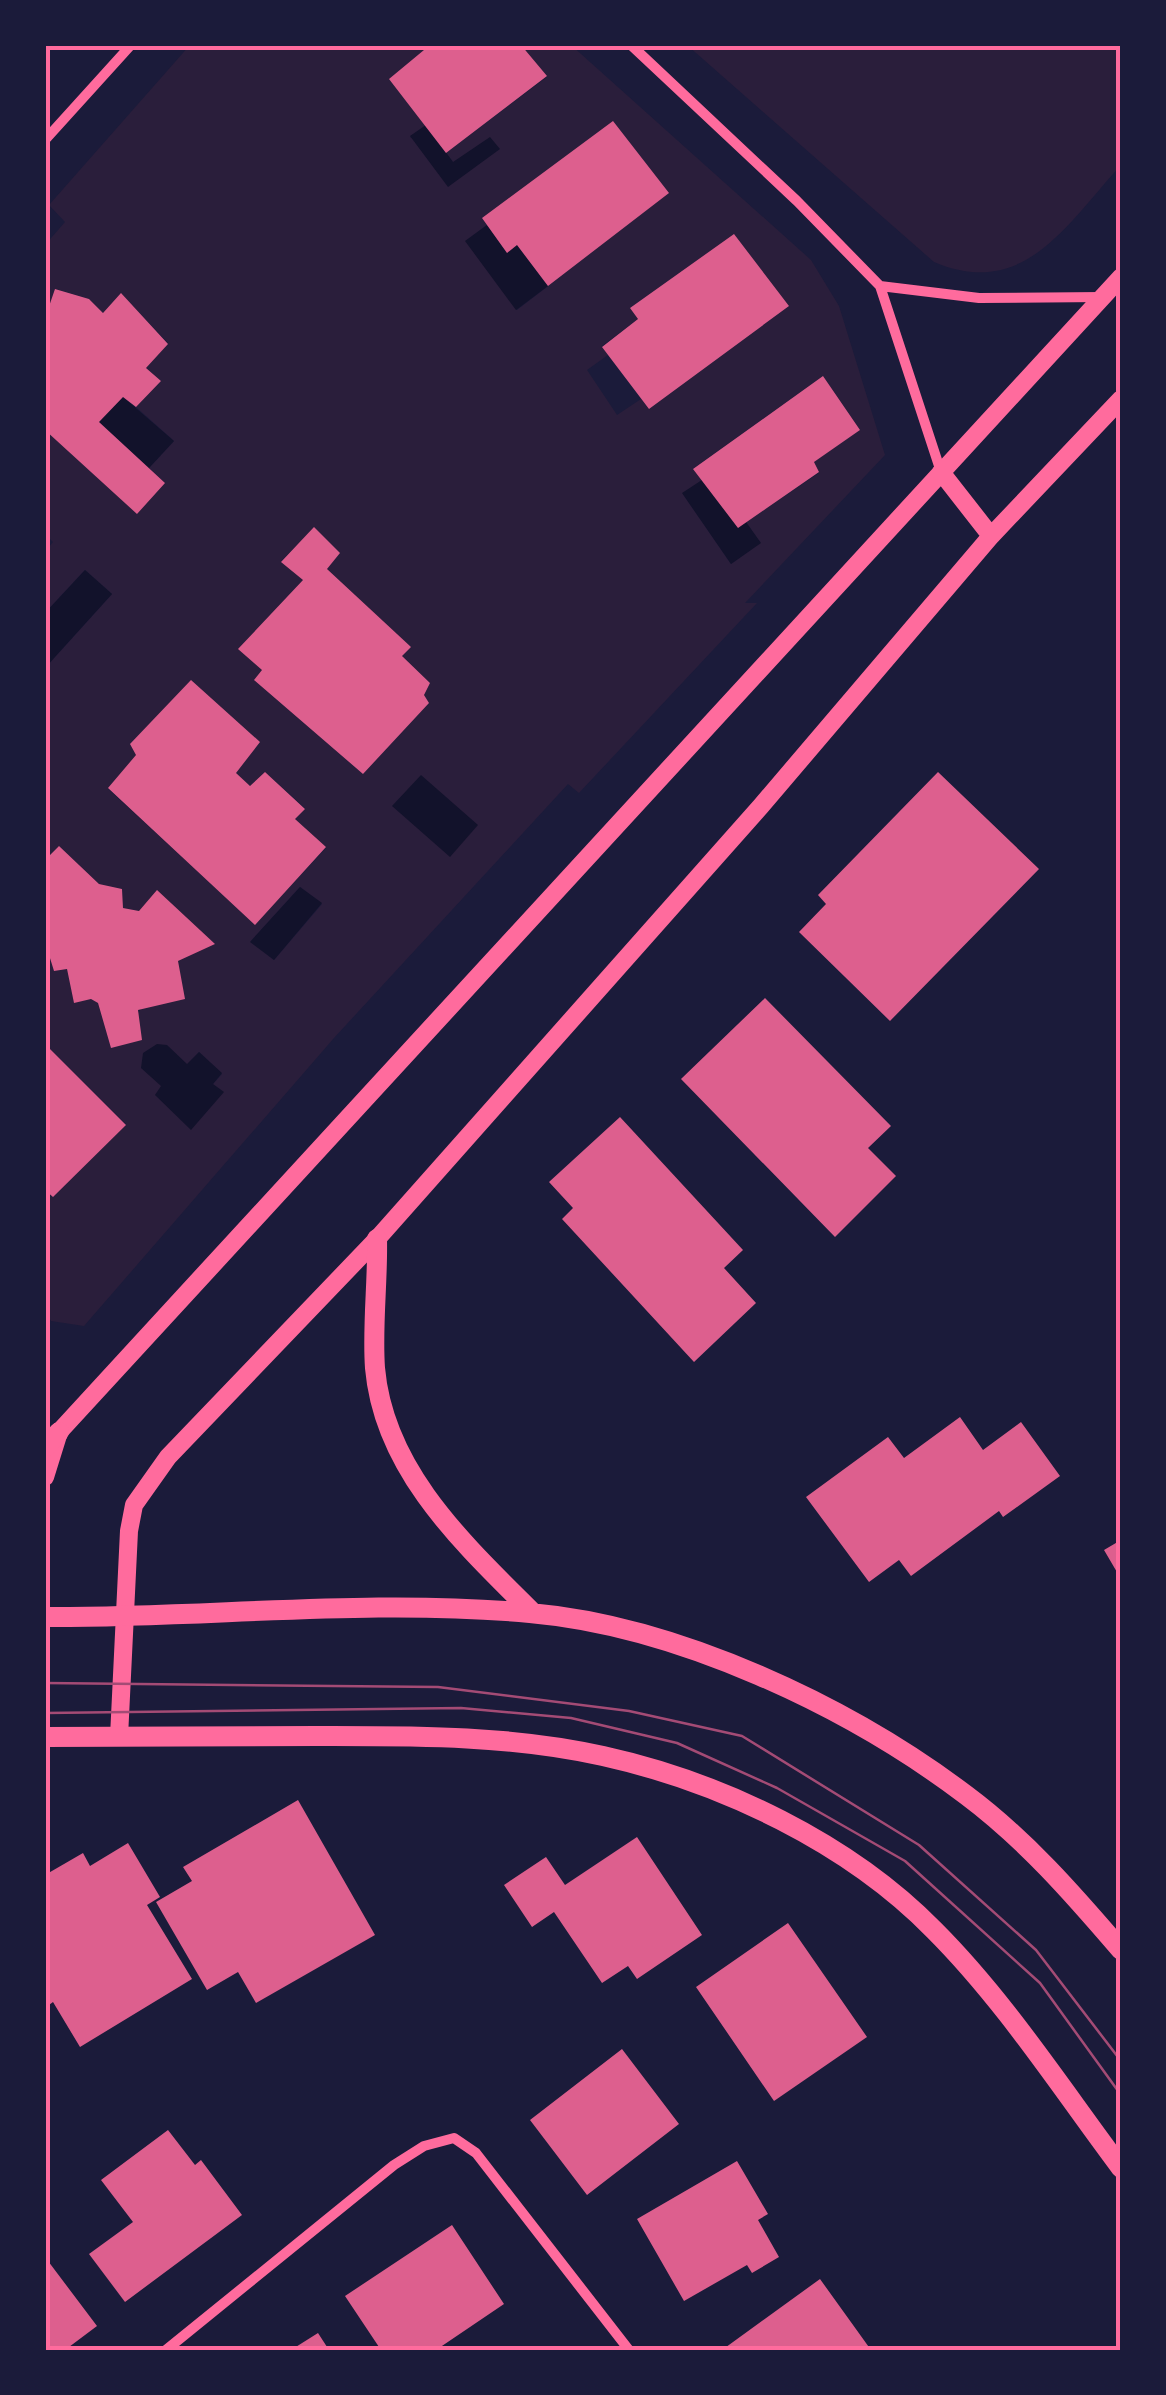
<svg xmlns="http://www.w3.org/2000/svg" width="1166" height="2395" font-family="Montserrat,sans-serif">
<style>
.green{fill:#2a1e3b;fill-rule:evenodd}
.water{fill:#12122b}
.building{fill:#dd5f8e}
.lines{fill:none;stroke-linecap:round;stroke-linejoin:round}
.minor{stroke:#ff6b9d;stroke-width:10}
.tertiary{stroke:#ff6b9d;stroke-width:18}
.secondary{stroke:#ff6b9d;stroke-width:20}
.tram{stroke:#a44b75;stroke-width:2.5}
.neatline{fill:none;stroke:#ff6b9d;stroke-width:4}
</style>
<rect width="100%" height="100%" fill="#1b1b3a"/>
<!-- green -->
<path class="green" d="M190 45H430L390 79 426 125 410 137 453 162 446 153 547 77 521 45H571L811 260 839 306 885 455 745 603H757L579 793 568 784 334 1038 84 1326 51 1321 45 1311V1190L53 1197 126 1124 45 1044V942L54 971 67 969 74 1002 91 999 98 1003 111 1048 178 961 214 944 158 891 139 911 123 908 122 889 99 884 59 846 45 860V668L112 594 85 570 45 613V552L53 542 45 534V430L164 482 149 468 174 441 136 407 161 381 146 368 168 343 121 294 103 313 89 299 56 289 45 318V245L65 222 49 205ZM668 193 517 310 466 241 487 225 482 218ZM733 235 789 306 649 409 641 399 617 415 587 370 608 355 602 346 638 319 630 308ZM823 376 860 430 814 462 819 473 746 522 760 543 731 564 683 494 702 480 694 468ZM314 528 340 553 327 569 410 647 402 656 430 683 424 695 429 703 363 774 255 681 262 670 239 649 303 580 281 561ZM136 755 250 786 265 772 305 808 295 819 326 848 255 924 108 789ZM300 887 322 904 274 960 251 941ZM167 1046 187 1065 199 1052 222 1074 213 1084 155 1095 162 1087Z
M687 45H1121V165C1066 225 1024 300 934 262Z"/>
<!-- water -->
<path class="water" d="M426 125 453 162 490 137 500 149 448 187 410 136Z
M487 225 507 253 517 245 548 286 516 310 465 241Z
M123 397 174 441 149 468 99 422Z
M702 480 739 527 746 522 761 543 731 564 682 493Z
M85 570 112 594 45 668V613Z
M421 775 478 825 450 857 392 806Z
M300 887 322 903 274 960 250 942Z
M157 1044 167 1045 187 1064 199 1052 222 1073 213 1084 224 1092 191 1130 155 1095 161 1086 141 1068 143 1053Z"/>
<!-- building -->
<path class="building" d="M430 45H521L547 76 446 153 389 79Z
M613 121 669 193 548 286 517 245 507 253 482 218Z
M734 234 789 306 649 409 602 347 638 319 630 308Z
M55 289 89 299 103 313 121 293 168 344 146 368 161 381 136 407 123 397 99 422 165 483 137 514 45 430V318Z
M823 376 860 430 814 462 819 472 738 528 693 469Z
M314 527 340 553 327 569 411 647 402 656 430 683 424 695 429 703 363 774 254 680 262 670 238 649 303 580 281 562Z
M191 680 260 742 236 773 250 786 265 772 305 809 295 819 326 847 255 925 108 788 136 755 130 744Z
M938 772 1039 869 890 1021 799 932 826 904 818 895Z
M59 846 99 884 122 889 123 908 139 911 157 890 215 944 178 961 185 999 138 1010 142 1040 111 1048 98 1003 91 999 74 1003 67 969 54 971 45 942V860Z
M765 998 891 1126 868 1148 896 1176 835 1237 681 1079Z
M45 1044 126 1125 53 1197 45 1190Z
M620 1117 743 1250 724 1268 756 1303 694 1362 562 1219 573 1208 549 1182Z
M960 1417 983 1450 1021 1422 1060 1476 1003 1517 999 1511 911 1576 899 1560 869 1582 806 1497 888 1437 904 1458Z
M1121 1540V1579L1104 1550Z
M298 1800 375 1935 256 2003 238 1972 207 1990 156 1902 192 1881 183 1867Z
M637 1837 702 1935 637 1979 628 1966 602 1983 554 1912 532 1927 504 1885 546 1857 565 1885Z
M128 1843 160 1897 147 1905 192 1979 80 2047 53 2002 45 2008V1875L83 1853 90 1866Z
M788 1923 867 2037 774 2101 696 1987Z
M622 2049 679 2124 587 2195 530 2120Z
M168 2130 195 2165 201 2160 242 2215 125 2302 89 2254 133 2222 101 2180Z
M737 2161 768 2214 758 2220 779 2257 752 2273 747 2265 684 2301 637 2219Z
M452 2225 504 2304 436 2350H381L345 2296Z
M45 2257 97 2326 65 2350H45Z
M820 2279 871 2350H722Z
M318 2333 329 2350H291Z"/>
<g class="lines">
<!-- minor -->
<path class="minor" d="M631 45 797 201 880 286 941 472
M45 140 131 45
M880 286 979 298 1103 297
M166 2350 394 2165 424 2146 454 2138 476 2153 629 2350"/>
<!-- tertiary -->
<path class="tertiary" d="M941 472 991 536
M45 1477 59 1432 1121 277
M119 1737 129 1531 134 1505 168 1457 377 1239 761 806 991 536 1121 399"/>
<!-- secondary -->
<path class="secondary" d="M377 1239C378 1281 372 1326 375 1368 384 1471 464 1544 533 1613
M45 1448 59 1432
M45 1617C207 1618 368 1598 530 1613 678 1626 848 1706 966 1795 1025 1839 1073 1894 1121 1950
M45 1737C136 1737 226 1736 317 1736 412 1736 510 1735 603 1756 721 1782 849 1843 934 1930 1005 2001 1061 2088 1121 2168"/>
<!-- tram -->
<path class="tram" d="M45 1683 438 1687 629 1711 742 1736 919 1845 1036 1950 1121 2061
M45 1713 461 1708 571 1718 677 1743 777 1788 905 1861 1040 1983 1121 2095"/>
</g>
<!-- border -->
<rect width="1166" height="2395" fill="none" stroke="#1b1b3a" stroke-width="95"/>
<rect x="48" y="48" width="1070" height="2300" class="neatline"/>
</svg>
